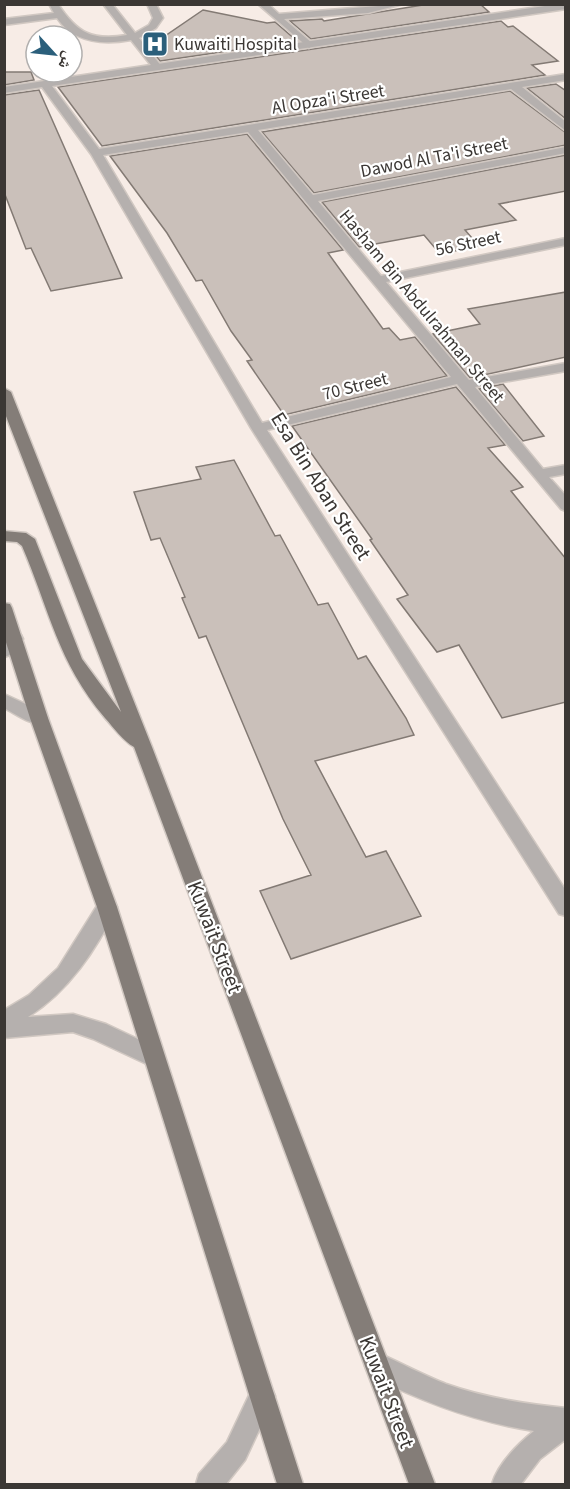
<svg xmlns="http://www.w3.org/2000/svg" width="570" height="1489" font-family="'Source Sans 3','Noto Naskh Arabic',sans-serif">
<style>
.building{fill:#cac0ba;stroke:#837a74;stroke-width:1.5}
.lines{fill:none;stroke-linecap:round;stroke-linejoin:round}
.lane-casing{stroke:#d1c8c2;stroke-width:3}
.street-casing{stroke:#d1c8c2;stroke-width:3}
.primary-casing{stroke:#d1c8c2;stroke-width:3}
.lane{fill:#b5b0ae;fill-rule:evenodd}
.street{fill:#b5b0ae;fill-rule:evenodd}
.primary{fill:#847d78;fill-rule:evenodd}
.labels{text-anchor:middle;stroke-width:4.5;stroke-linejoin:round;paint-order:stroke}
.far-poi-label{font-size:18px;fill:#3b3734;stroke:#fff;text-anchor:start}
.far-street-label{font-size:18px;fill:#3b3734;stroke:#fff}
.street-label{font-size:21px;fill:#3b3734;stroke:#fff}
</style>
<rect width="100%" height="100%" fill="#f7ece6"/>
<!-- building -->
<path class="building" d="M429 4H480L489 12 311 39 290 21 322 19 324 21Z
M203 10 267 23 275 22 297 41 160 61 149 47Z
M501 21 508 27 513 26 558 61 532 65 545 75 102 146 58 87Z
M4 72H31L34 80 4 85Z
M556 84 566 91V119L527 88Z
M39 90 122 278 51 291 31 248 26 249 4 192V95Z
M510 91 566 133V145L314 193 262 132Z
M247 134 343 250 328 253 383 329 389 328 400 340 415 337 447 376 284 415 247 361 252 360 231 331 202 280 196 281 167 233 110 156Z
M566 155V191L499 204 516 220 465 230 479 246 440 254 424 235 359 247 322 202Z
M566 292V357L470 378 433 334 480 324 468 309Z
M503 384 544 436 523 441 479 389Z
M456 387 505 445 488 448 523 487 511 491 566 559V702L502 718 459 645 437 652 397 599 408 595 370 540 372 539 292 426Z
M234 460 275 536 280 535 318 605 328 603 358 659 366 656 406 718 414 735 315 761 366 857 386 851 421 916 291 959 260 891 311 875 283 819 206 636 199 638 182 598 185 597 160 538 151 540 134 492 201 479 196 467Z"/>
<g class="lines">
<defs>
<path id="lane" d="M49 4H58C77 33 92 41 127 35L103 4H112L135 33 149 25 153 18 147 4H156L163 18 156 28 139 38 162 67 154 69 131 40C103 45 74 43 57 18L4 25V19L54 13Z
M258 4H268L279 14 403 4 368 13 284 19 312 43 314 45 309 48Z"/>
<path id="street" d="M558 4H566V9L52 86 99 149 566 74V80L522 87 566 122V131L511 89 258 130 313 195 566 147V153L318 201 381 276 566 238V245L386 282 469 380 566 363V371L475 387 543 469 566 465V474L549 477 566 496V511L561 509 457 384 267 430 566 891V916L559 914 251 428 91 154 42 87 4 93V87ZM248 132 451 377 262 423 103 155Z
M15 633 21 635 23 639 10 655 4 657V640Z
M4 694 45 713 48 718 45 723C32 727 16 714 4 708Z
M107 899 114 901 117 907C96 950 69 991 28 1017L73 1014 106 1024 161 1050 164 1057 161 1064 153 1067 93 1039 73 1032 4 1038V1010L29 995 58 968 100 901Z
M378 1353C401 1363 423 1375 446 1384 485 1398 525 1404 566 1408V1439L540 1459 521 1484H492C498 1464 518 1444 534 1431 475 1422 422 1402 369 1375L365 1366 369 1357Z
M262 1383 271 1387 275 1396 245 1460 226 1484H196L199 1474 227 1442 253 1387Z"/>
<path id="primary" d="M4 388 11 392 152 747 435 1484H409L134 747C123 741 114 728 105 718 57 661 50 611 22 546L17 542 4 541V531L26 533 35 539 82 659 121 712 4 411Z
M4 603 10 604 12 608 48 718 117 907 303 1484H277L97 907 30 718 4 636Z"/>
</defs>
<!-- lane casing -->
<use href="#lane" class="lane-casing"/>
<!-- street casing -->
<use href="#street" class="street-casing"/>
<!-- primary casing -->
<use href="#primary" class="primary-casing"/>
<!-- lane -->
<use href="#lane" class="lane"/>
<!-- street -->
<use href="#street" class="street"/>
<!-- primary -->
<use href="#primary" class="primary"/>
</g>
<!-- icons -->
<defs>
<symbol id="hospital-square" viewBox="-11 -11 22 22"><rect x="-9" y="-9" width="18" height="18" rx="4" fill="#2b5f7b" stroke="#fff"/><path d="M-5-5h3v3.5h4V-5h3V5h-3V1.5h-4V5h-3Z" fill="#fff"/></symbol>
</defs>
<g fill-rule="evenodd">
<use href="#hospital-square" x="140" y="29" width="30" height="30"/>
</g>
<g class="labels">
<!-- far-poi labels -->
<g class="far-poi-label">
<text x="174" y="50">Kuwaiti Hospital</text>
</g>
<!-- far-street labels -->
<g class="far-street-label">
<text transform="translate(328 99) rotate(-9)" y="6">Al Opza'i Street</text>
<text transform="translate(434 157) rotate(-11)" y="6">Dawod Al Ta'i Street</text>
<text transform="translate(468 243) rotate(-12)" y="6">56 Street</text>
<text transform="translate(422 306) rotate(50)" y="6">Hasham Bin Abdulrahman Street</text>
<text transform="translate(355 386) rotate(-14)" y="6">70 Street</text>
</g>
<!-- street labels -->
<g class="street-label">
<text transform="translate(321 486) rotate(58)" y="7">Esa Bin Aban Street</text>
<text transform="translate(215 937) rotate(69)" y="7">Kuwait Street</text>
<text transform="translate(387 1392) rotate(69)" y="7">Kuwait Street</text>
</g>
</g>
<!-- border -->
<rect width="570" height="1489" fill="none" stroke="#3b3734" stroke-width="12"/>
<!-- north arrow -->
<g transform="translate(54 54) rotate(117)"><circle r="28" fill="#ffffff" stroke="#b1afae" stroke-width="1.5"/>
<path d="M0-4.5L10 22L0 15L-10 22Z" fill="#2b5f7b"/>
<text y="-9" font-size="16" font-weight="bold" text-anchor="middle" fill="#3b3734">ش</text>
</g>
</svg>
